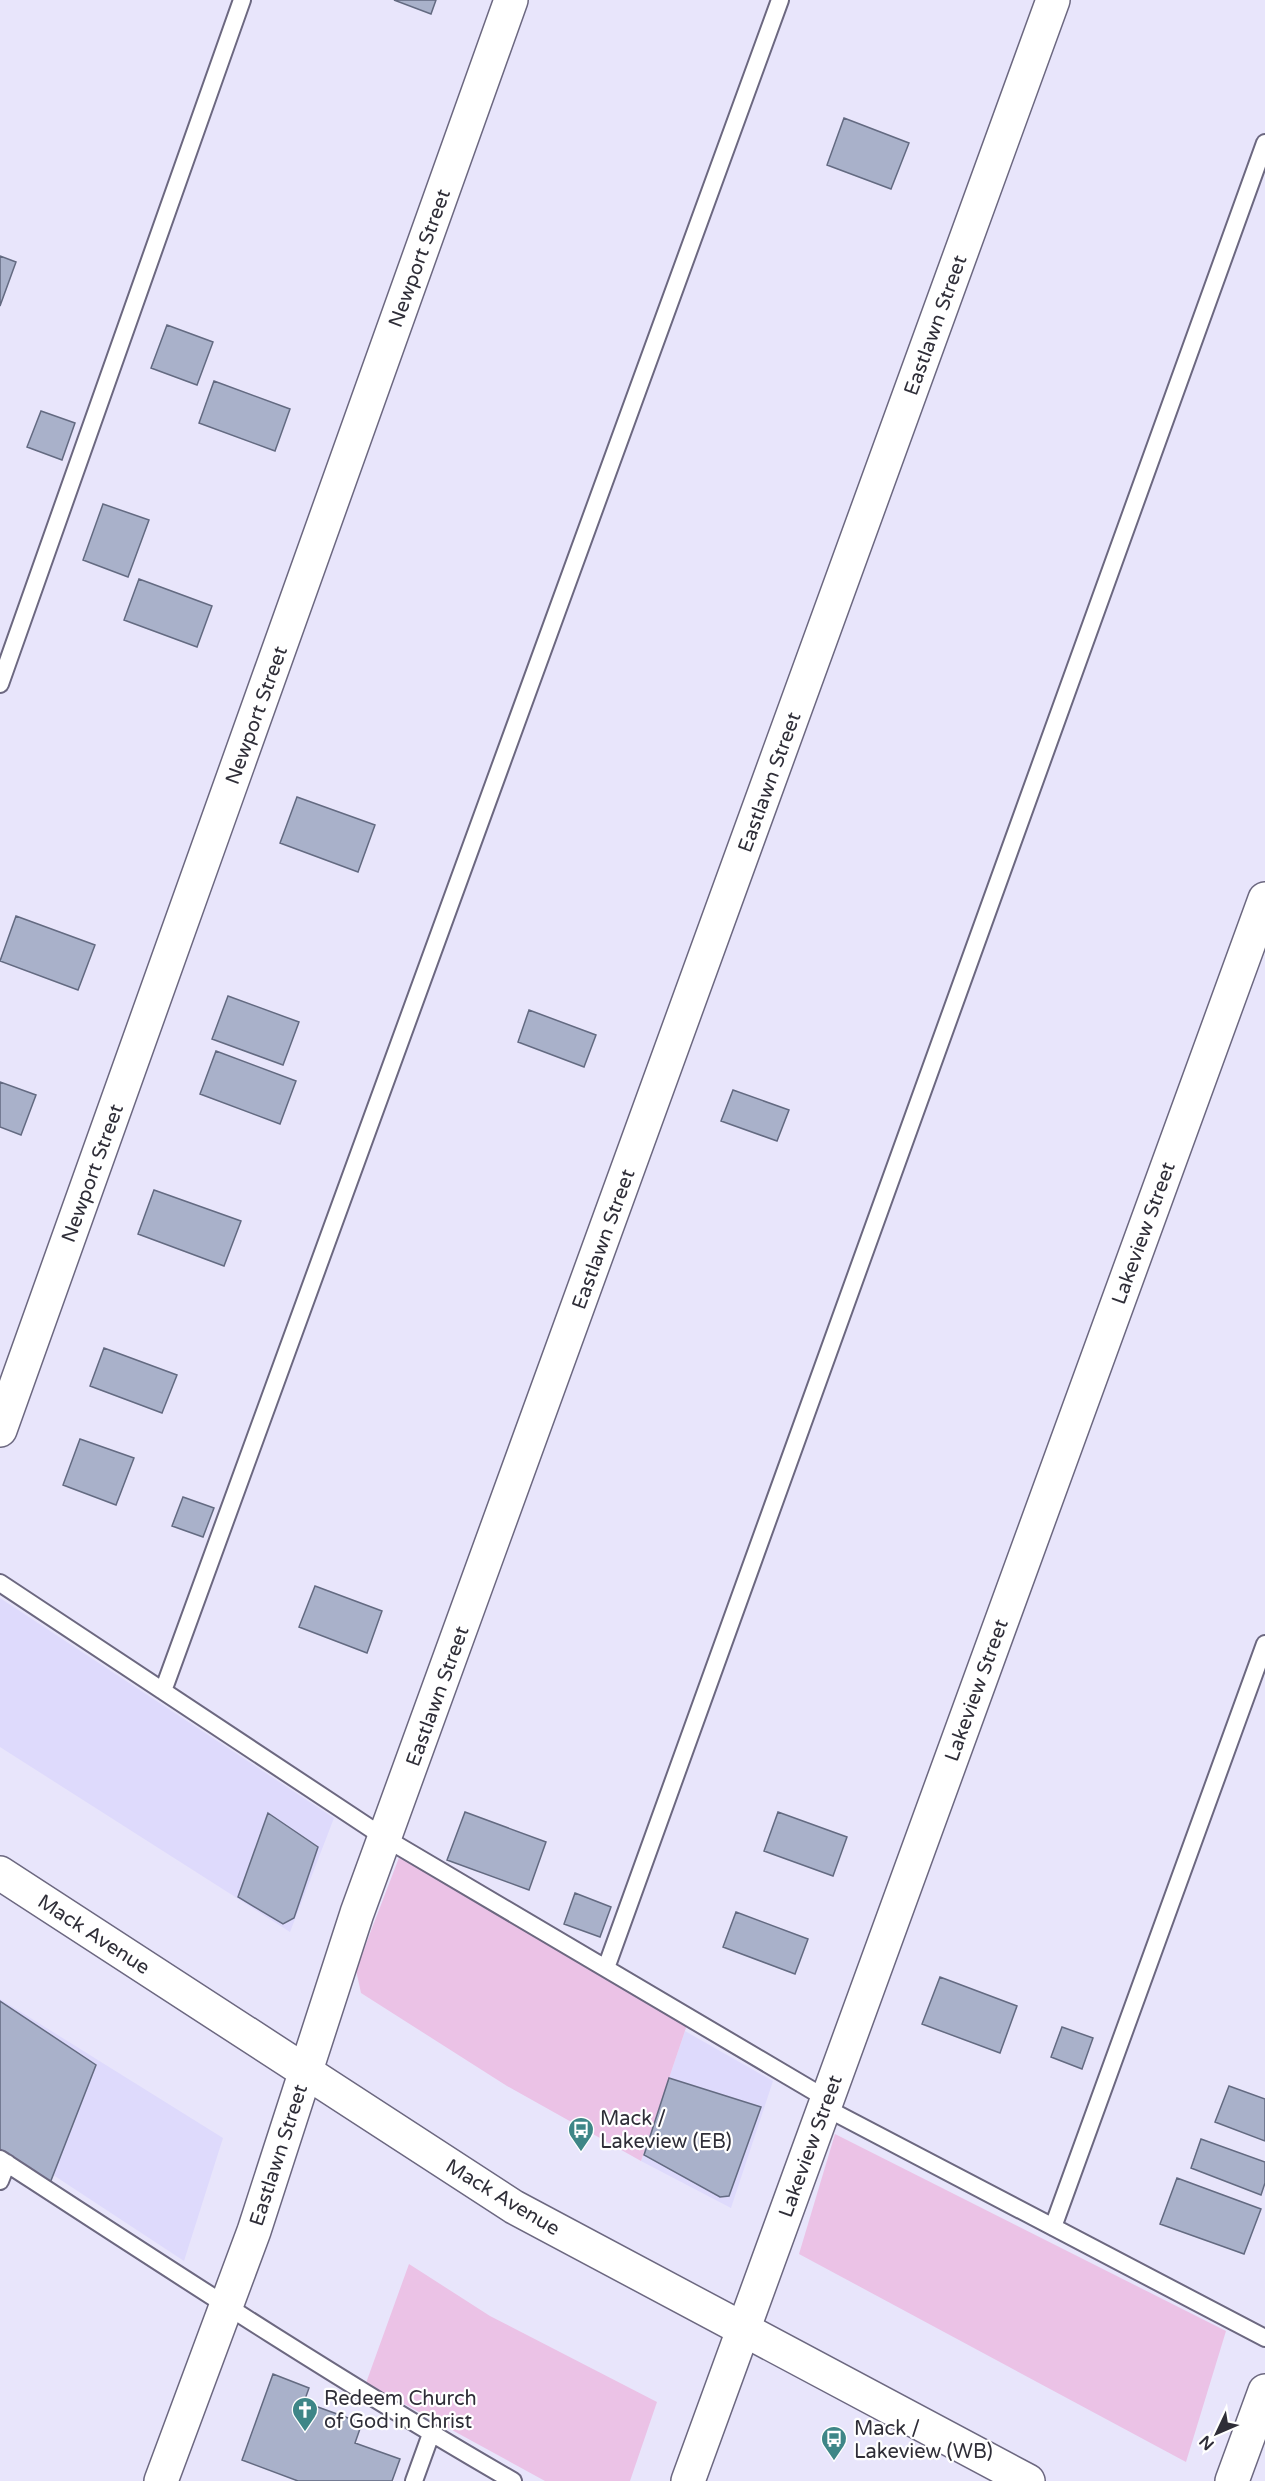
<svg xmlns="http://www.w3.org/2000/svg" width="1265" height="2481" font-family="'Varela Round',sans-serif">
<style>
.built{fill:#dedafc}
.green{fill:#ebc2e6}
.building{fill:#a9b1ca;stroke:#636a81;stroke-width:1.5}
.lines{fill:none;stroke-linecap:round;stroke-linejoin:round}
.lane-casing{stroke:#6c6880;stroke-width:20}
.street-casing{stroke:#6c6880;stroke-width:36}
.secondary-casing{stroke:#6c6880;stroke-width:36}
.lane{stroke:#fff;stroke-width:16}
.street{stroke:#fff;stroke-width:33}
.secondary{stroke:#fff;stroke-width:33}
.labels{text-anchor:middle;stroke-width:4.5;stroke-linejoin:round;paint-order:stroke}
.street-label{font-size:20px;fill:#2f2e38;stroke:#fff}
.poi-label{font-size:20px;fill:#2f2e38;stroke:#fff;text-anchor:start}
</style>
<rect width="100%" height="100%" fill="#e8e5fb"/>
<!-- built -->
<path class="built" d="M0 1598 334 1818 290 1932 0 1747Z
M0 1999 223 2138 184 2261 0 2140Z
M685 2031 773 2081 731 2208 641 2161Z"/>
<!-- green -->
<path class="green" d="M400 1855 689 2019 641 2161 507 2086 361 1993 356 1970Z
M835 2134 1226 2331 1186 2462 799 2254Z
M409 2264 490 2316 657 2402 630 2481H545L366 2383Z"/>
<!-- building -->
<path class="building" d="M394 0H436L431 14Z
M844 118 909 143 891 189 827 165Z
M0 256 16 262 0 306Z
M167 325 213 342 197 385 151 368Z
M214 381 290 409 275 451 199 423Z
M41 411 75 423 62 460 27 447Z
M103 504 149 520 128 577 83 560Z
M139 579 212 606 197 647 124 620Z
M297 797 375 825 358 872 280 843Z
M16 916 95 945 78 990 0 961Z
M228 996 299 1022 283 1065 212 1039Z
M529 1010 596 1035 584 1067 518 1042Z
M216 1051 296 1081 280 1124 200 1094Z
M0 1082 36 1095 21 1135 0 1127Z
M733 1090 789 1110 777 1141 721 1121Z
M154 1190 241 1221 224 1266 138 1234Z
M104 1348 177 1375 162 1413 90 1386Z
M80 1439 134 1458 116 1505 63 1485Z
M183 1497 214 1508 203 1537 172 1526Z
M315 1586 382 1611 367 1653 299 1627Z
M465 1812 546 1842 529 1890 447 1860Z
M778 1812 847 1837 833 1876 764 1851Z
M268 1813 318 1847 294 1918 283 1924 238 1897Z
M575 1893 611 1907 600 1937 564 1924Z
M736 1912 808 1939 795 1974 723 1947Z
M940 1977 1017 2006 1000 2053 922 2024Z
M0 2001 96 2065 50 2183 0 2149Z
M1062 2027 1093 2038 1082 2069 1051 2057Z
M669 2078 761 2107 729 2196 720 2197 644 2155Z
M1229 2086 1265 2099V2141L1215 2122Z
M1201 2139 1265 2162V2183L1261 2195 1191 2168Z
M1177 2178 1261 2209 1244 2254 1160 2224Z
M273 2374 309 2388 304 2402 362 2423 355 2443 400 2459 392 2481H298L242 2460Z"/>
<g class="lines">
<defs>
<path id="lane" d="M0 684 242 0
M0 1583 385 1838 827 2099
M163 1691 780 0
M606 1968 1265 143
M824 2107 1265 2338
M0 2159C169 2269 338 2380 513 2481
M0 2181 7 2163
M1053 2227 1265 1644
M414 2481 431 2434"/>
<path id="street" d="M0 1430 511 0
M161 2481 254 2231 357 1913 1053 0
M688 2481 1265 899
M1232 2481 1265 2391"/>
<path id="secondary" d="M0 1873 514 2207 1028 2481"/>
</defs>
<!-- lane casing -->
<use href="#lane" class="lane-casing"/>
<!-- street casing -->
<use href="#street" class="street-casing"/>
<!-- secondary casing -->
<use href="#secondary" class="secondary-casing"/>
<!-- lane -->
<use href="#lane" class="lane"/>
<!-- street -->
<use href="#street" class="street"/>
<!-- secondary -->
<use href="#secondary" class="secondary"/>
</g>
<!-- icons -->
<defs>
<symbol id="bus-pin" viewBox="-11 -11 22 30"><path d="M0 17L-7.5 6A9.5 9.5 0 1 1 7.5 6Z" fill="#3e8687" stroke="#fff"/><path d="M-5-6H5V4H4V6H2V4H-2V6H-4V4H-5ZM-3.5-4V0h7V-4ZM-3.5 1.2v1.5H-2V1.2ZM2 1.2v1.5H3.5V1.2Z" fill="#fff"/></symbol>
<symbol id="church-pin" viewBox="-11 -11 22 30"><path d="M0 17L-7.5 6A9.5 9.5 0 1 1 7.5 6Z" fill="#3e8687" stroke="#fff"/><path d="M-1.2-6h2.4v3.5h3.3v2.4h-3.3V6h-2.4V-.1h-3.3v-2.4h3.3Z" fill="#fff"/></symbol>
</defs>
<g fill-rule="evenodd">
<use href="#bus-pin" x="566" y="2115" width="30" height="40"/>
<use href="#church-pin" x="290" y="2395" width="30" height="40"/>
<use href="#bus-pin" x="819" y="2424" width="30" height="40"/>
</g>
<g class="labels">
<!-- street labels -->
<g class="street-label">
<text transform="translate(419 258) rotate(-70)" y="7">Newport Street</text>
<text transform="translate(935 325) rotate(-70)" y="7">Eastlawn Street</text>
<text transform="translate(256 715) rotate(-70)" y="7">Newport Street</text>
<text transform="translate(769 782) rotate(-70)" y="7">Eastlawn Street</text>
<text transform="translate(92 1173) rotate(-70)" y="7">Newport Street</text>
<text transform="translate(1143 1233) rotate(-70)" y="7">Lakeview Street</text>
<text transform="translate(603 1239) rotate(-70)" y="7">Eastlawn Street</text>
<text transform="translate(976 1690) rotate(-70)" y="7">Lakeview Street</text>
<text transform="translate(437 1696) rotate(-70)" y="7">Eastlawn Street</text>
<text transform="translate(94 1934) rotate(33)" y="7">Mack Avenue</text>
<text transform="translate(810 2146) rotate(-70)" y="7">Lakeview Street</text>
<text transform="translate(278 2155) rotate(-72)" y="7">Eastlawn Street</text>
<text transform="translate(503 2197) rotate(31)" y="7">Mack Avenue</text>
</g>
<!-- poi labels -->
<g class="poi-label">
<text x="600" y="2125">Mack /<tspan x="600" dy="23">Lakeview (EB)</tspan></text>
<text x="324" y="2405">Redeem Church<tspan x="324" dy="23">of God in Christ</tspan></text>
<text x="854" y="2435">Mack /<tspan x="854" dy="23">Lakeview (WB)</tspan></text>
</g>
</g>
<!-- north arrow -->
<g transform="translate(1217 2433) rotate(226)" stroke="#ffffff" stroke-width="4.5" paint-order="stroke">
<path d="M0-4.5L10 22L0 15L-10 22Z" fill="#2f2e38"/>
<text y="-9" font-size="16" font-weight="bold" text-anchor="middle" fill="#2f2e38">N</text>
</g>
</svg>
